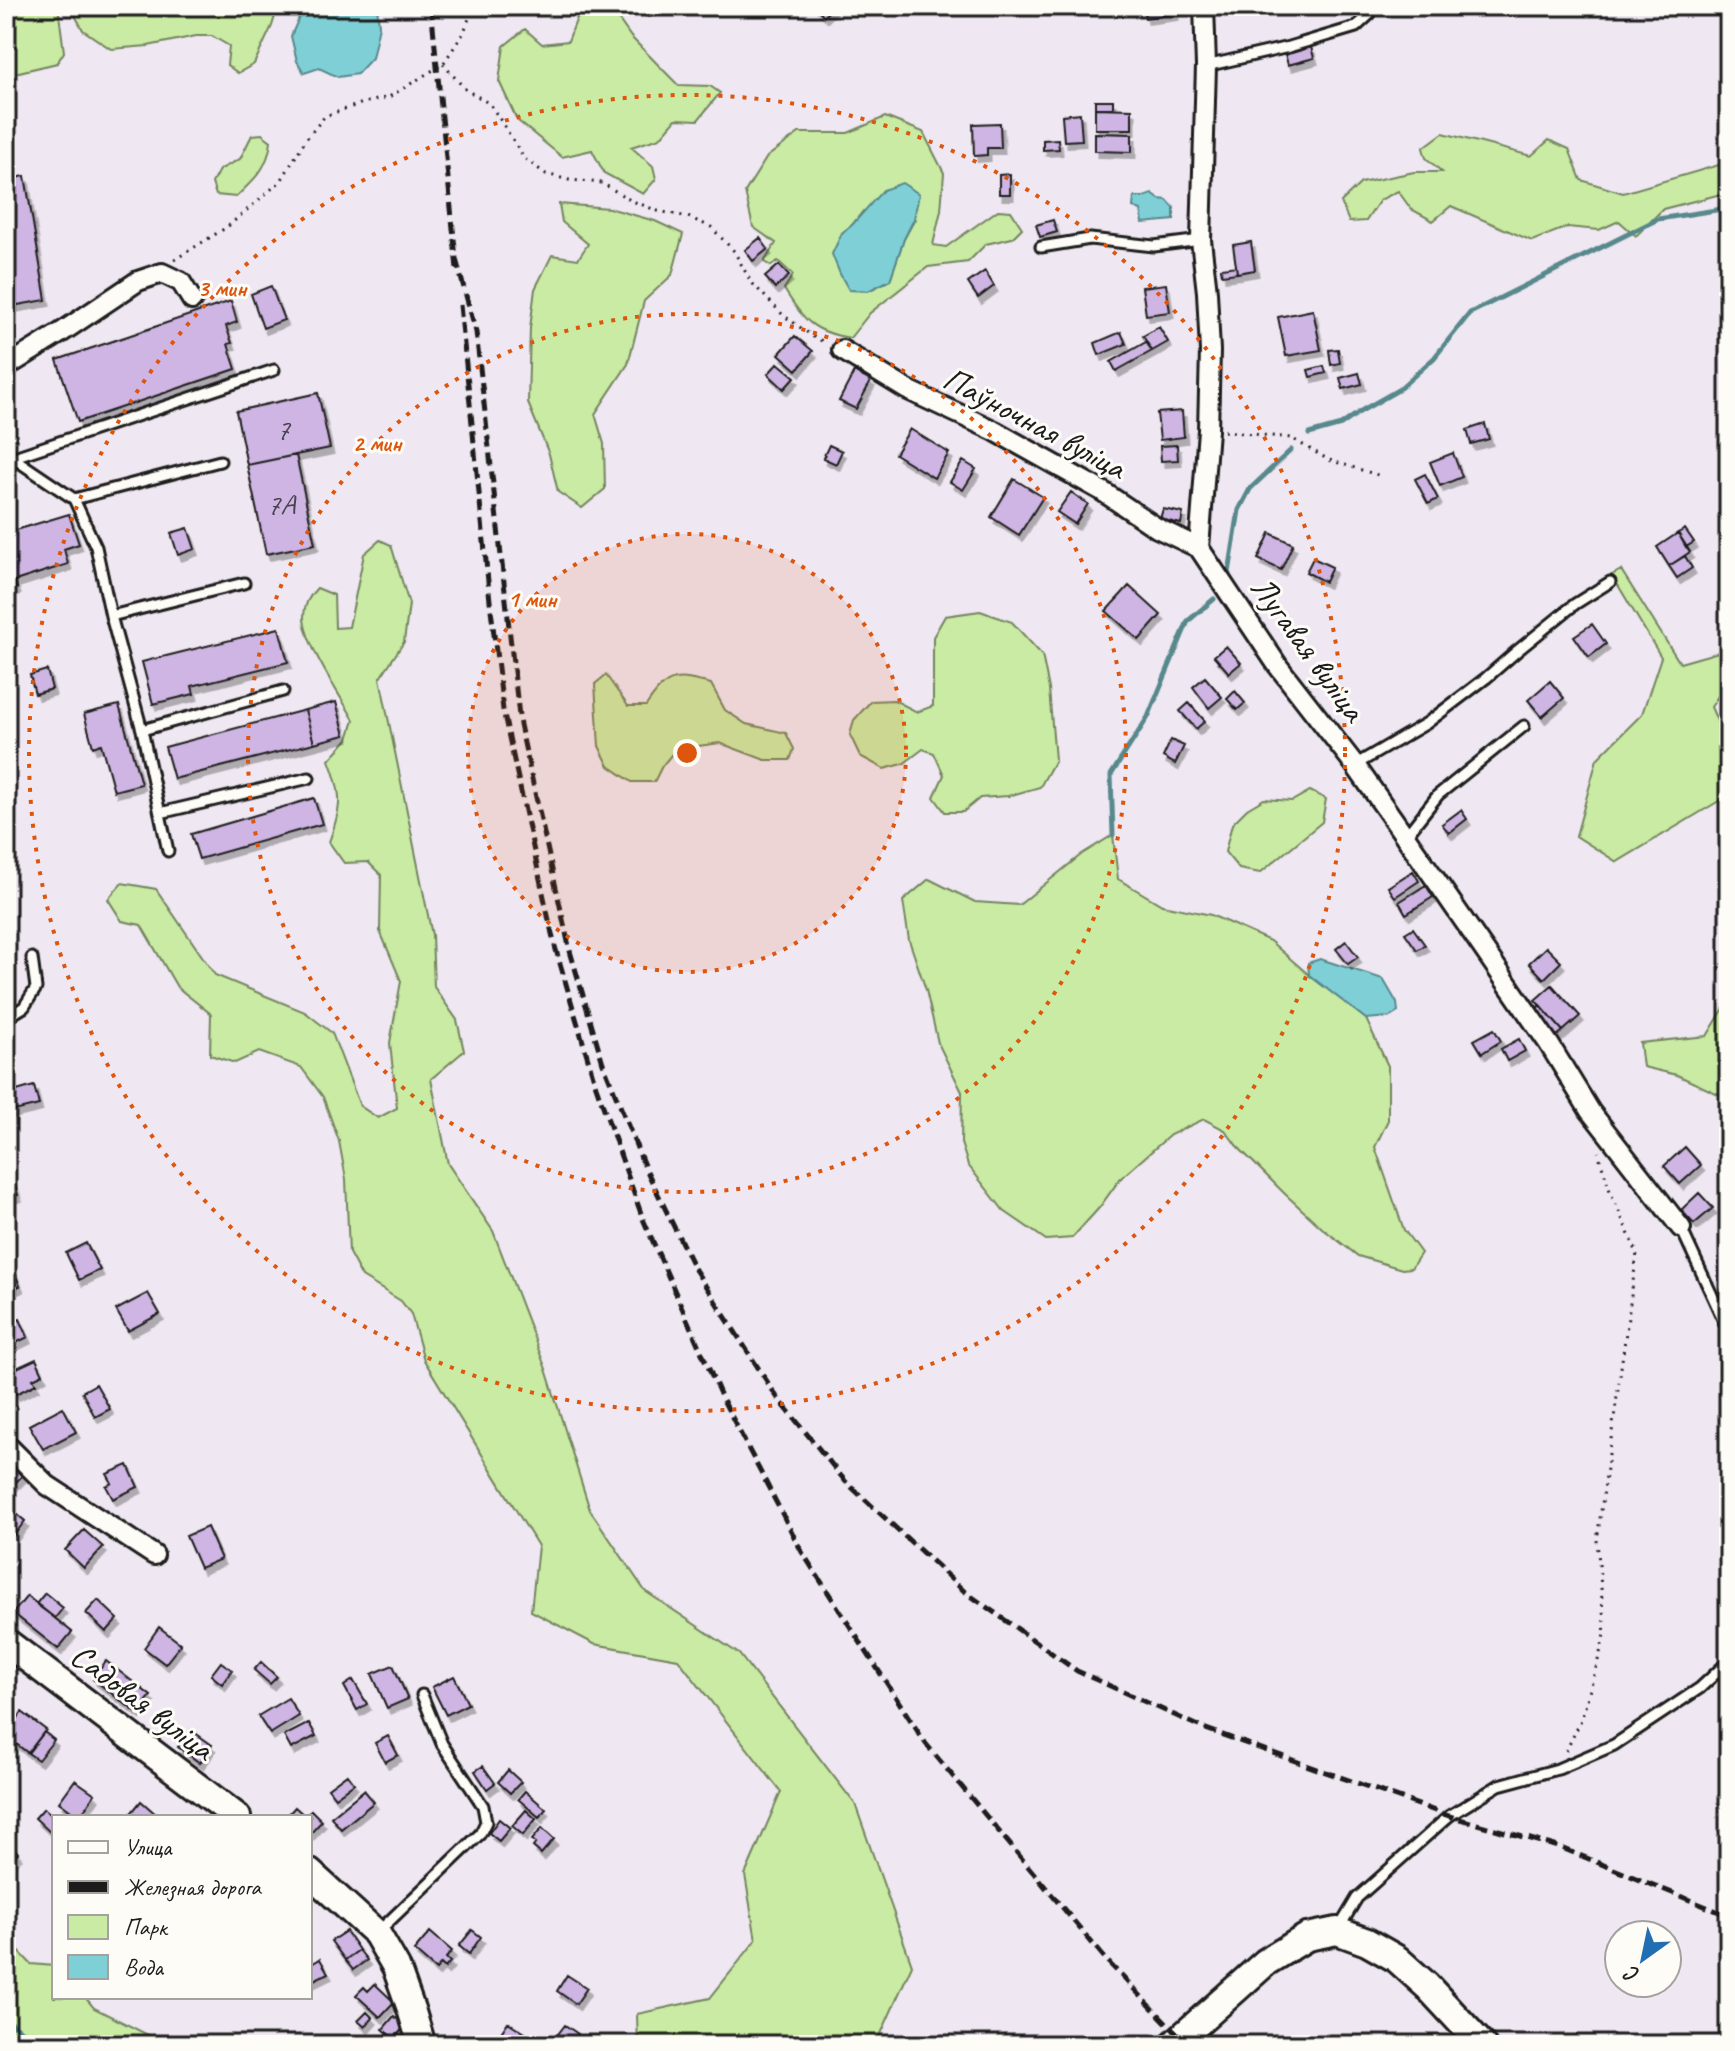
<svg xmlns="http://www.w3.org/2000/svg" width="1735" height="2051" font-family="Caveat,sans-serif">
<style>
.green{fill:#caeba3;stroke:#738460;stroke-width:2;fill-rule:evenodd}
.water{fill:#7fd0d6;stroke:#57888c;stroke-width:2}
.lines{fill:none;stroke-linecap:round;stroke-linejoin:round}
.stream{stroke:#57888c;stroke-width:5}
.building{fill:#ceb5e3;stroke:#1c1c1c;stroke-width:2;filter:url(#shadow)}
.lane-casing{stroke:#1c1c1c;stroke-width:15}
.street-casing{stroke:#1c1c1c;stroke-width:24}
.secondary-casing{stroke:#1c1c1c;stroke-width:32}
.path{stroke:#1c1c1c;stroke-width:3;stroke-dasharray:2 6;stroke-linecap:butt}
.lane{stroke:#fdfcf7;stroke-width:9}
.street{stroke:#fdfcf7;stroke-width:18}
.secondary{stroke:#fdfcf7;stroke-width:26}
.rail{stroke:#1c1c1c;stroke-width:5;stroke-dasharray:12 6;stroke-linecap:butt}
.ring{fill:none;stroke:#de560d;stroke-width:4;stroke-dasharray:4 8}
.labels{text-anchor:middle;stroke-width:6;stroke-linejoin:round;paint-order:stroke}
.number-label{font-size:30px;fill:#48424e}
.street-label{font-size:34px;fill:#1c1c1c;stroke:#fdfcf7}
.centre{fill:#de560d;stroke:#fdfcf7;stroke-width:4}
.ring-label{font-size:24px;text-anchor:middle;font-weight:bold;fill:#de560d;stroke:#fdfcf7;stroke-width:6;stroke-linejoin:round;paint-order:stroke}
</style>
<defs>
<filter id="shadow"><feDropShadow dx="3.5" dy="6" stdDeviation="0" flood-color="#0004"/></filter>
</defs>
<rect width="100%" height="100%" fill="#efe7f1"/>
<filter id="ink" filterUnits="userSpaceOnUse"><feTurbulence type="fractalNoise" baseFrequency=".0125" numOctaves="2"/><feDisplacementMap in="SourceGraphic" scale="16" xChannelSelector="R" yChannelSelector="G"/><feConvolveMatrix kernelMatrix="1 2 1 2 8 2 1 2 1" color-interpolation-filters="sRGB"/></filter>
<g filter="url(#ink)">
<!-- green -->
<path class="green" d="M6 6H58L64 52 57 63 15 73 6 82Z
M70 6H278L272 26 254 64 238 73 227 65 229 46 212 36H196L148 46 111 49 83 30Z
M580 10 614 13 631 37 678 85 710 86 720 93 698 120 676 119 660 138 631 147 653 166 656 179 643 194 604 173 592 150 562 157 517 120 499 81 504 46 525 29 542 44 568 41Z
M885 117 923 132 944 173 941 210 933 245 946 247 998 210 1011 211 1022 228 1012 238 986 244 968 262 928 267 870 313 850 338C813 332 803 320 784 289L793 275 778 261 771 266 764 262 776 243 753 227 745 192 767 157 799 133H848ZM863 211 915 219 904 239 890 280 868 291 842 233 852 225Z
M1443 133 1531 156 1549 140 1569 149 1581 180 1623 193 1729 162V192L1663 209 1636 236 1619 221 1599 230 1567 227 1532 241 1451 206 1433 221 1411 209 1398 191 1380 200 1366 221 1349 222 1341 202 1361 183 1414 172H1442L1426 158 1423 148Z
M262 134 271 141C268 169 255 178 236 197L216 195 212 183 219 170 240 159 252 135Z
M559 204 609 208 655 221 683 234 672 275 644 301 628 364 595 414 604 444 605 489 582 508 558 492 549 454 528 403 530 328 535 289 552 255 578 259 588 244 562 222Z
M380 540 391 545 409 604 404 642 380 678 432 935 434 987 457 1020 464 1051 431 1079 448 1164 493 1231 546 1369 590 1510 645 1591 739 1654 855 1804 912 1965 876 2045H638L637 2014 710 1998 756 1940 745 1875 781 1792 678 1659 594 1644 531 1611 538 1546 424 1360 411 1314 401 1301 362 1277 349 1253 346 1179 339 1141 323 1097 301 1067 259 1052 235 1063 210 1055 211 1014 177 987 141 925 122 921 108 899 122 883 156 889 215 975 305 1012 332 1033 360 1106 378 1118 397 1108 390 1043 401 981 380 931 381 875 368 862 344 863 329 842C342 806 343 796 329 760L348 739 354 720C341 697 303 641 304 616 304 605 310 595 317 588L334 595 335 628 349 627 364 554Z
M1621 570 1680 663 1729 649V679L1711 707 1727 743H1729V795L1617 862 1576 836 1597 759 1642 714 1661 657 1612 575Z
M980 611 1012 622 1042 655 1049 689 1055 760 1040 787 1008 796 980 798 963 812H945L934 797 944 775 934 753 923 749 903 764 884 769 860 756 850 735 854 720 871 701 894 700 917 712 933 706V637L945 616Z
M606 675 628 706H646C667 674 676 675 711 684L725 710 746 724 786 733 794 749 790 760H765L720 743 676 749 662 766 654 782H632L609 766 599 746 595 684Z
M1310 791 1326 799 1322 822 1260 873 1239 869 1225 852 1232 824 1247 809 1264 799 1292 801Z
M1113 835 1118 879 1162 905 1211 915 1270 941 1309 975 1366 1019 1388 1066V1120L1375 1147 1404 1230 1421 1253 1411 1268 1402 1269 1358 1256 1322 1228 1285 1194 1237 1146 1225 1130 1204 1119 1170 1135 1120 1179 1099 1208 1072 1238 1046 1240 1004 1211 968 1165 961 1143 962 1092 938 1043 926 990 909 940 903 901 929 879 975 902 1019 905 1082 854Z
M1729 1000V1099L1677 1075 1643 1067 1640 1043 1707 1036Z
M6 1918 11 1943 31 1964 54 1966V1997H85L94 2008 168 2045H6Z"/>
<!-- water -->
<path class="water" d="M304 6H377L379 26 372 58 357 74 338 77 319 68 304 73 297 61 291 36Z
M902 183 919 194 914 219 904 239 890 280 868 291 849 290 840 274 832 254 842 233 852 225 883 190Z
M1152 194 1159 199 1167 200 1174 208V220L1143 223 1141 210 1133 207 1134 197H1144Z
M1320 959 1383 979 1397 1003 1398 1012 1390 1017 1366 1019 1309 975 1308 963Z"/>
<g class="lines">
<!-- stream -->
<path class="stream" d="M1309 434 1341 425 1361 411 1398 390 1434 358 1470 313 1658 219 1729 208
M1228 579 1239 510 1250 489 1291 450
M1113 835 1111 775 1148 717 1188 621 1214 599
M6 2019 39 2045"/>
</g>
<!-- building -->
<path class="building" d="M815 6H834L824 16Z
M1143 6H1174L1175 14 1145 18Z
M1311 47 1314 58 1288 65 1285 54Z
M1095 100H1113V108H1095Z
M1095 108 1132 109V129H1095Z
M1080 113 1082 140 1064 141 1062 115Z
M1000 123 1001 148H987V155L974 156 973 124Z
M1095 133 1132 134V152L1095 151Z
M1058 139 1059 149 1043 150V140Z
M1010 174V194H999V175Z
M25 176 46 300 6 307V180Z
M1053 220 1057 232 1040 237 1036 225Z
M760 238 768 249 753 261 745 250Z
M1251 242 1255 270 1237 273 1233 245Z
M779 265 789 276 775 288 765 277Z
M1236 266 1237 273 1222 275 1221 268Z
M985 271 994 286 978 298 968 283Z
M1166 284 1170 312 1146 315 1142 287Z
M271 286 284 320 263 328 251 294Z
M231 301 237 322 226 326 232 343 228 344 236 369 78 422 57 360Z
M1313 310 1321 350 1286 356 1278 317Z
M1159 327 1168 342 1152 351 1143 336Z
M1121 332 1126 344 1099 355 1095 343Z
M795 336 813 351 797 370 779 354Z
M1146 342 1152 351 1116 371 1111 362Z
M1338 349 1340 363 1331 365 1329 350Z
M778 363 795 377 784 389 768 374Z
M1324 366 1326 373 1310 377 1308 370Z
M854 372 871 381 856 409 839 401Z
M1359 373 1362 384 1343 389 1340 378Z
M318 393 330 448 247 465 236 411Z
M1182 411 1184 437 1160 440 1157 413Z
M1485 424 1489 439 1471 444 1467 430Z
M910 429 949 453 934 478 895 454Z
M829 445 842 451 836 464 823 458Z
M1177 445 1178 460 1161 461 1160 446Z
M1453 453 1462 477 1440 486 1430 462Z
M296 455 315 544 266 554 247 465Z
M963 461 976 469 963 490 950 482Z
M1425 474 1438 499 1428 504 1415 479Z
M1014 479 1043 497 1019 535 991 517Z
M1071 492 1088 504 1075 524 1057 512Z
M1163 509 1183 513 1181 524 1160 519Z
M69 514 79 544 64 549 68 564 15 581 17 588 6 591V533Z
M188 528 195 549 178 555 171 533Z
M1685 529 1694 542 1686 547 1678 533Z
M1270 533 1293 544 1281 570 1258 559Z
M1678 533 1690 552 1669 566 1657 547Z
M1685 556 1692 568 1677 578 1669 566Z
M1313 558 1332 567 1325 582 1306 572Z
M1129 586 1161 615 1139 640 1106 611Z
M1592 624 1606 644 1589 657 1574 636Z
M279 628 288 662 192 686 194 694 153 704 142 662Z
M1226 646 1241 663 1229 673 1214 656Z
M47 670 52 689 35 694 30 675Z
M1205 677 1222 697 1209 708 1193 687Z
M1550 681 1564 698 1542 717 1528 700Z
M1235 691 1245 703 1237 710 1227 699Z
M336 702 345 735 314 743 305 710Z
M1189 703 1205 721 1196 729 1180 711Z
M119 705 141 784 114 791 101 744 93 747 84 714Z
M305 710 314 743 174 779 165 747Z
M1171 740 1184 746 1175 764 1163 757Z
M314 798 322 824 199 859 191 834Z
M1461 810 1467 819 1449 833 1442 824Z
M1413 871 1419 881 1395 897 1388 887Z
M1426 885 1433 897 1406 914 1399 902Z
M1413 928 1425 945 1417 950 1405 933Z
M1346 941 1358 957 1348 964 1336 949Z
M1546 947 1561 962 1544 979 1529 963Z
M1552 985 1580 1016 1563 1031 1535 1000Z
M1540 1005 1563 1031 1557 1036 1534 1011Z
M1494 1029 1501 1041 1482 1053 1474 1040Z
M1519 1039 1525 1051 1507 1061 1501 1049Z
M34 1086 39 1105 6 1113V1094Z
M1685 1147 1701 1165 1680 1184 1664 1166Z
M15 1185 18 1195 6 1198V1188Z
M1699 1193 1713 1208 1694 1224 1681 1210Z
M86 1243 100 1270 79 1280 66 1253Z
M11 1264 20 1286 9 1290 14 1301 6 1304V1266Z
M148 1293 160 1314 128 1331 116 1310Z
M20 1319 28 1337 8 1347 6 1343V1326Z
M36 1359 43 1374 33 1379 36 1384 16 1394 12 1386 6 1389V1373Z
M96 1384 110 1409 95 1417 82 1392Z
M63 1407 76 1432 43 1449 29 1425Z
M10 1463 22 1476 14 1484 6 1475V1466Z
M128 1465 138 1487 113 1499 106 1486 112 1483 107 1474Z
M6 1505 25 1521 14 1535 6 1529Z
M207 1527 221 1559 200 1568 186 1536Z
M84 1530 103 1547 84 1568 65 1550Z
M45 1593 63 1608 55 1618 36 1604Z
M27 1596 72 1632 58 1649 13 1613Z
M98 1600 118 1619 106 1632 86 1613Z
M159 1627 181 1644 165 1664 144 1648Z
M106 1661 151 1696 137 1713 93 1679Z
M221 1662 232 1670 222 1684 211 1675Z
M261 1662 277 1677 270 1684 254 1670Z
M393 1665 408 1699 387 1708 372 1674Z
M454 1676 468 1704 446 1715 432 1687Z
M6 1679 14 1684 9 1691 13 1694 6 1704Z
M353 1680 367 1704 357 1710 344 1686Z
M288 1698 299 1716 270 1734 258 1716Z
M22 1712 46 1730 28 1753 6 1736Z
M309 1723 316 1736 291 1749 284 1736Z
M191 1730 212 1745 200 1763 178 1747Z
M44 1732 54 1740 38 1760 28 1753Z
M388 1736 398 1755 385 1762 375 1743Z
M483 1766 495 1783 487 1789 475 1771Z
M508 1770 521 1782 510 1793 498 1782Z
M347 1774 354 1783 335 1797 328 1788Z
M75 1780 95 1794 79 1817 59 1802Z
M364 1790 374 1802 341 1829 331 1817Z
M525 1791 546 1809 539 1817 518 1799Z
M141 1801 157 1815 155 1817H128Z
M295 1807 305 1816 311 1810 322 1821 310 1834V1817H286Z
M44 1808 54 1817V1836L35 1818Z
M526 1810 536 1819 523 1835 512 1826Z
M499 1819 510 1828 499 1841 489 1833Z
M542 1828 554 1839 541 1854 533 1847 536 1843 532 1840Z
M11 1844 18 1853 7 1863 6 1849Z
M472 1930 481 1937 469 1954 459 1946Z
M346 1931 359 1950 345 1960 331 1941Z
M430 1932 452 1951 446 1958 450 1962 445 1968 441 1964 436 1970 414 1951Z
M359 1950 367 1960 353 1970 345 1960Z
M320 1959 328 1973 310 1982V1965Z
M567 1975 587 1988 576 2004 557 1991Z
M375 1984 394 2002 380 2017 356 1995 364 1987 368 1991Z
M367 2012 373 2018 365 2027 358 2021Z
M394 2016 405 2026 394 2039 383 2029Z
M508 2022 525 2033 517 2045H493Z
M565 2025 578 2034 571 2045H556L552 2042Z"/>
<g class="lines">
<defs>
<path id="lane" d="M636 6 649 10 659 6
M1206 66 1289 47 1356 27 1370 14V6
M1041 247 1090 239 1154 246 1201 240
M6 453 74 499 96 547 111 616 244 583
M14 457 274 370
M6 481 8 480
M74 499 220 461
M111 616 142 730 168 851
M142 730 283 691
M1355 765 1427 723 1486 678 1517 651 1575 604 1610 582
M160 813 309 778
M1405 837 1438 795 1524 726
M6 1018 24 1007 36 988 32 958
M1681 1228 1729 1332
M1339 1928 1357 1898 1449 1816 1499 1785 1558 1769 1614 1745 1700 1688 1729 1661
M379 1931 480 1834 486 1822 483 1806 442 1744 422 1695"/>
<path id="street" d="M1204 6 1206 66 1201 240 1207 292 1210 351 1208 430 1199 548 1278 666 1355 765 1440 886 1549 1044 1590 1111 1681 1228
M842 350 906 389 995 431 1102 491 1157 528 1199 548
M6 367 62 332 138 281 162 273 181 282 192 300
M6 1444 47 1485 154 1555"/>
<path id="secondary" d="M6 1642 237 1817
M310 1873 377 1934 396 1967 411 2009 422 2045
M1173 2045 1266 1962 1307 1937 1337 1931 1367 1942 1397 1959 1427 1986 1482 2045"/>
</defs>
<!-- lane casing -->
<use href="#lane" class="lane-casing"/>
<!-- street casing -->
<use href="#street" class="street-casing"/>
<!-- secondary casing -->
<use href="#secondary" class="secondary-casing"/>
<!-- path -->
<path class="path" d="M443 64 465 89 490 104 525 159 546 174 569 180 602 183 630 200 658 211 688 217 711 227 734 251 751 282 783 315 815 338 827 343
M174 260 227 227 281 181 306 139 325 116 363 103 389 97 443 64 463 34 474 6
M1224 431 1291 438 1329 460 1381 476
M1566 1751 1582 1718 1605 1635 1597 1540 1637 1253 1610 1191 1598 1152"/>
<!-- lane -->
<use href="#lane" class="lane"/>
<!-- street -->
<use href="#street" class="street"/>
<!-- secondary -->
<use href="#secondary" class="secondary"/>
<!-- rail -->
<path class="rail" d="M431 6 457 269
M456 259 476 332 520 725 570 951 603 1063 643 1163 694 1268 777 1397 846 1482 964 1591 1077 1671 1203 1728 1449 1816 1562 1848 1729 1916
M460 305 490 601 503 710 554 943 596 1086 643 1219 720 1394 802 1552 926 1744 1108 1962 1188 2045"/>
</g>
</g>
<!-- distance rings -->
<circle cx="687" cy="753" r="219" fill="#de560d" fill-opacity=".12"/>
<g class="ring">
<circle cx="687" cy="753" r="219"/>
<circle cx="687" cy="753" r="439"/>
<circle cx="687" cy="753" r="658"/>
</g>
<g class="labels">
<!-- number labels -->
<g class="number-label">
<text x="283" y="439">7</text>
<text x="281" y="514">7А</text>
</g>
<!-- street labels -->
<g class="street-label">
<text transform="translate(1035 422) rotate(28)" y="12">Паўночная вуліца</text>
<text transform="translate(1309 648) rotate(54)" y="12">Лугавая вуліца</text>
<text transform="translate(143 1701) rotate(37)" y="12">Садовая вуліца</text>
</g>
</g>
<circle cx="687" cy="753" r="12" class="centre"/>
<g class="ring-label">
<text x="222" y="296">3 мин</text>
<text x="377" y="451">2 мин</text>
<text x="532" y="607">1 мин</text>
</g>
<!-- margin -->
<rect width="1735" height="2051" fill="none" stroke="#fdfcf7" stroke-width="32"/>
<rect x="16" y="16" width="1703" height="2019" fill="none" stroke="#1c1c1c" stroke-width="3" filter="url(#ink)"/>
<!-- legend -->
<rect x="52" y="1815" width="260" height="184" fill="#fdfcf7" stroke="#a3a29f" stroke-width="2"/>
<rect x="68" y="1841" width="40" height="12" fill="#fdfcf7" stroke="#a3a29f" stroke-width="2"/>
<text x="124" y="1855" font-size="24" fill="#1c1c1c">Улица</text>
<rect x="68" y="1881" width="40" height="12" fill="#1c1c1c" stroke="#a3a29f" stroke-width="2"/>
<text x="124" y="1895" font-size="24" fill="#1c1c1c">Железная дорога</text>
<rect x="68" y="1915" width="40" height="24" fill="#caeba3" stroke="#a3a29f" stroke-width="2"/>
<text x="124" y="1935" font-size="24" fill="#1c1c1c">Парк</text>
<rect x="68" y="1955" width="40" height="24" fill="#7fd0d6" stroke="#a3a29f" stroke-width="2"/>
<text x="124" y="1975" font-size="24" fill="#1c1c1c">Вода</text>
<!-- north arrow -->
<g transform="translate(1643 1959) rotate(213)"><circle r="38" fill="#fdfcf7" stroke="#a3a29f" stroke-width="2"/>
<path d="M0-6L14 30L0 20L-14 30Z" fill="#1f6fb2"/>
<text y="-12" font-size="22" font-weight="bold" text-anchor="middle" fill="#1c1c1c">С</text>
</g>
</svg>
